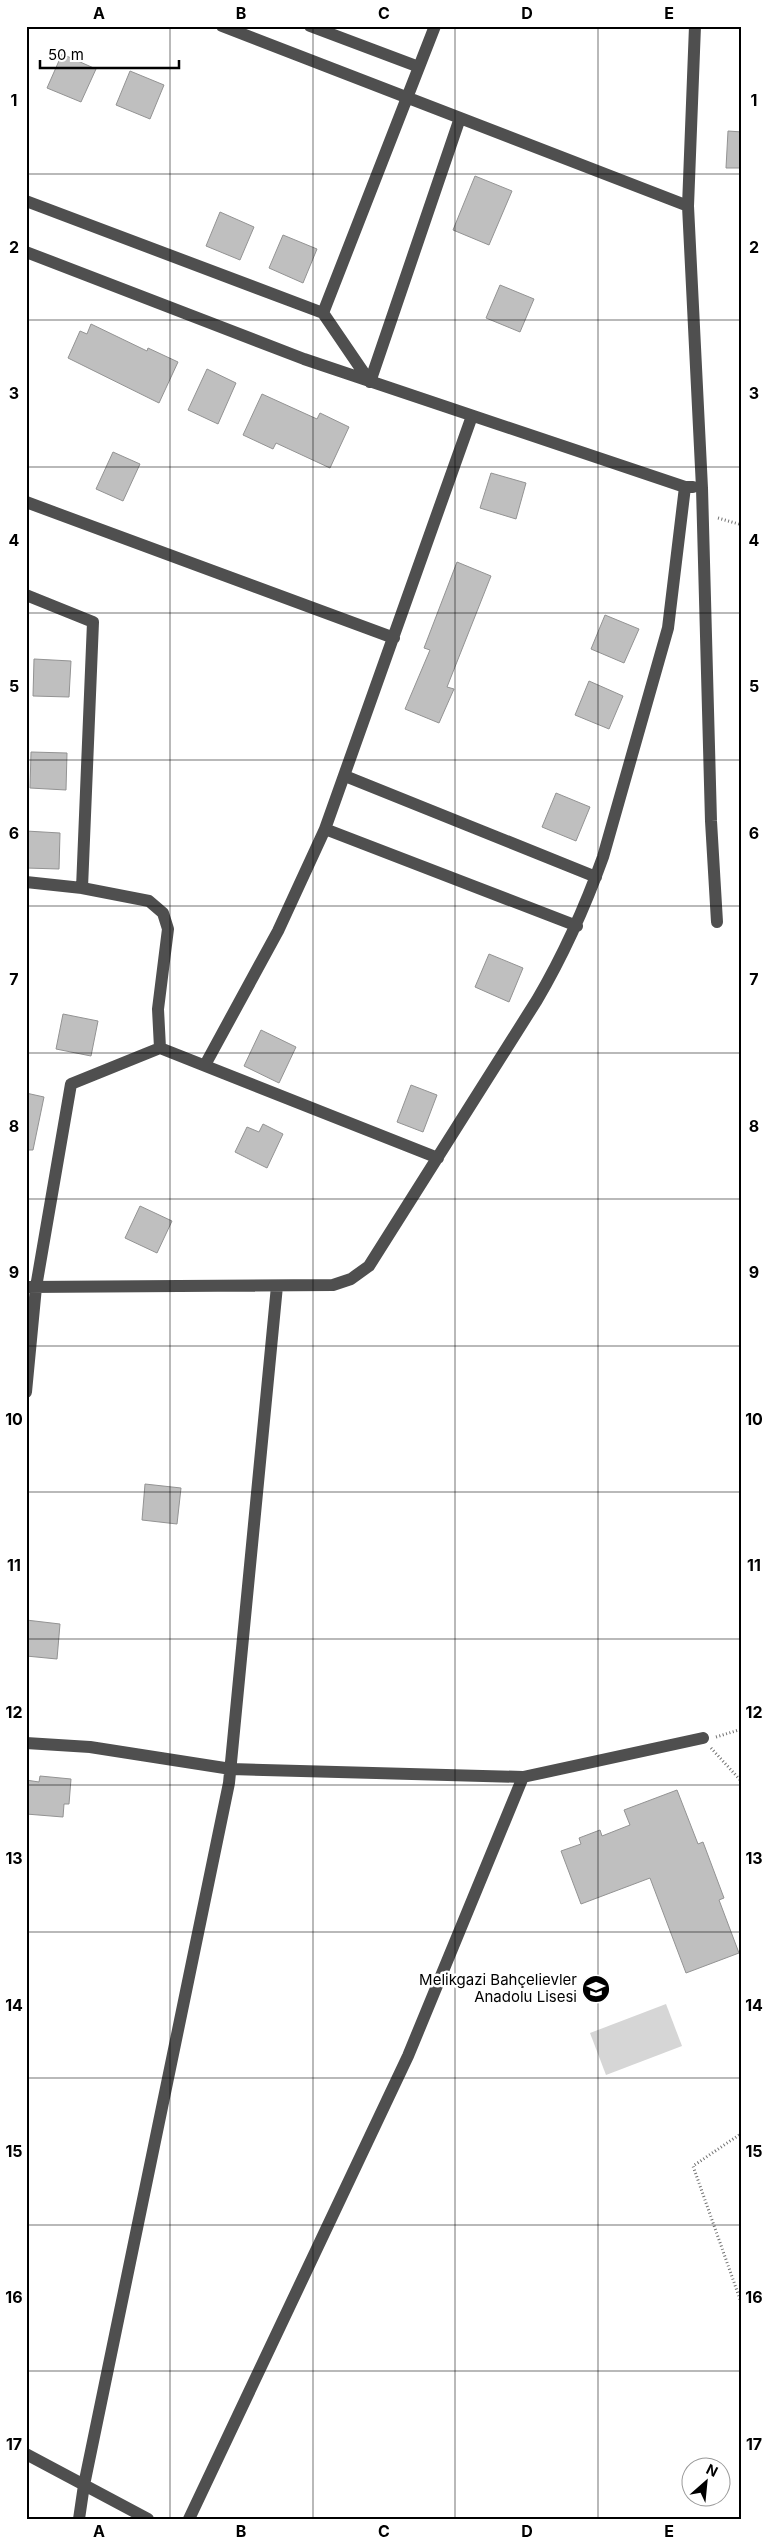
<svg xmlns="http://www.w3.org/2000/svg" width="768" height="2545" font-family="Inter,sans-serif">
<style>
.green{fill:#d6d6d6}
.building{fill:#bfbfbf;stroke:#939393}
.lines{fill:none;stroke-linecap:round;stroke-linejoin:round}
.path{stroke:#717171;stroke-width:3;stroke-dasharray:1 2.5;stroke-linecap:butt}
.minor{stroke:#4f4f4f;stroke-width:12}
.grid{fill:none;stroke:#000;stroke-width:1;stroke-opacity:0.55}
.labels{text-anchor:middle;stroke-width:5;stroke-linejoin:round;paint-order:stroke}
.poi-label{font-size:15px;fill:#000;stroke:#fff;text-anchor:end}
.neatline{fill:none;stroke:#000;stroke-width:2}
.grid-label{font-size:16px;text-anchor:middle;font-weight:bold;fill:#000}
</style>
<rect width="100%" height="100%" fill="#fff"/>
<!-- green -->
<path class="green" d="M666 2004 682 2046 606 2075 590 2033Z"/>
<!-- building -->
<path class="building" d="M62 54 96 69 81 102 47 88Z
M130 71 164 85 150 119 116 105Z
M728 131 742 132V168H726Z
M475 176 512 191 489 245 453 230Z
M220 212 254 227 240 260 206 246Z
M283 235 317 249 303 283 269 268Z
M500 285 534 299 520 332 486 318Z
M91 324 147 351 148 348 178 362 159 403 68 358 80 331 87 334Z
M207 369 236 383 218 424 188 410Z
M262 394 317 419 320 413 349 427 330 468 276 443 273 449 243 435Z
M113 452 140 464 123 501 96 489Z
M491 473 526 483 516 519 480 508Z
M457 562 491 576 447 687 454 689 439 723 405 709 430 650 424 648Z
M605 615 639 629 624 663 591 649Z
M34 659 71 661 69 697 33 696Z
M589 681 623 696 609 729 575 715Z
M31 752 67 753 66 790 30 788Z
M556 793 590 807 576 841 542 827Z
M26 831 60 833 59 869 26 868Z
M489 954 523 968 509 1002 475 987Z
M63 1014 98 1021 91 1056 56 1049Z
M261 1030 296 1047 279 1083 244 1066Z
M411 1085 437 1095 423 1132 397 1122Z
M26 1093 44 1097 33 1150H26Z
M263 1124 283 1134 267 1168 235 1152 247 1127 259 1132Z
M140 1206 172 1221 157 1253 125 1238Z
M145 1484 181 1488 177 1524 142 1520Z
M26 1620 60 1624 57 1659 26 1656Z
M40 1776 71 1779 69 1804H64L63 1817 26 1814V1780L39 1782Z
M677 1790 698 1844 703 1842 724 1898 719 1900 739 1953 686 1973 650 1878 581 1904 561 1851 581 1844 579 1838 600 1830 602 1836 630 1825 624 1810Z"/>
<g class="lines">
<!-- path -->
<path class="path" d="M718 518 742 525
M716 1737 742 1729
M711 1748 742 1782
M742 2133 693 2166 742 2305"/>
<!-- minor -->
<path class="minor" d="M222 26 688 206
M310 26 419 67
M695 26 688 206 702 488 711 821 717 922
M26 201 323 313 370 382
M26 252 304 359 685 487H693
M323 313 435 26
M370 382 460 118
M26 502 394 638
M26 595 93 622 82 888
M345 776 596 877
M325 829 577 926
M26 882 82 888 149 901 163 913 168 929 158 1009 160 1048
M205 1065 278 931 325 829 472 416
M26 1287 333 1285 351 1279 369 1266 537 1000C564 954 585 907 603 857L668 628 685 487
M26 1392 36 1287 71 1084 160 1048 438 1158
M26 1743 90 1747 231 1769 523 1777 703 1738
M26 2454 148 2519
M79 2519 84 2485 229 1783 277 1286
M189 2519 408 2056 523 1777"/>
</g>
<!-- grid -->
<path class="grid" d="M170 26V2519M313 26V2519M455 26V2519M598 26V2519M26 174H742M26 320H742M26 467H742M26 613H742M26 760H742M26 906H742M26 1053H742M26 1199H742M26 1346H742M26 1492H742M26 1639H742M26 1785H742M26 1932H742M26 2078H742M26 2225H742M26 2371H742"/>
<!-- icons -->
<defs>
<symbol id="school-disc" viewBox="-11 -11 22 22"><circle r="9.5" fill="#000" stroke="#fff"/><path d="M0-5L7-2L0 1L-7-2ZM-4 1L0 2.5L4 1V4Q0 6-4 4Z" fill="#fff"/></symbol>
</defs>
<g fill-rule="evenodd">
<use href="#school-disc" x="580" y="1973" width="32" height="32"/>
</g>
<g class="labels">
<!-- poi labels -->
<g class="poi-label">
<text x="577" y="1985">Melikgazi Bahçelievler<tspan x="577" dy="17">Anadolu Lisesi</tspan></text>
</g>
</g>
<!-- border -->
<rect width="768" height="2545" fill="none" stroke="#ffffff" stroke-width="55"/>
<!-- north arrow -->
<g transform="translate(706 2482) rotate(27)"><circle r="24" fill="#ffffff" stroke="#999999"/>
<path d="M0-4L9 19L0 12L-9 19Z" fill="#000000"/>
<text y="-8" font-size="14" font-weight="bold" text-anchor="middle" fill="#000000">N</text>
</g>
<!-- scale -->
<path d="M40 60v8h139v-8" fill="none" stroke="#000000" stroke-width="2.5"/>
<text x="48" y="60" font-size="15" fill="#000000" stroke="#ffffff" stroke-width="4" paint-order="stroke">50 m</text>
<rect x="28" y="28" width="712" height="2490" class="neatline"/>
<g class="grid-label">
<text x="99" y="19">A</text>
<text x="241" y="19">B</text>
<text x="384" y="19">C</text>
<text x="527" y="19">D</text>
<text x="669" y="19">E</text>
<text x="14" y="106">1</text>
<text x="754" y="106">1</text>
<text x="14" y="253">2</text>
<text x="754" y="253">2</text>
<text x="14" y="399">3</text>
<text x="754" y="399">3</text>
<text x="14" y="546">4</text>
<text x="754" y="546">4</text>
<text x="14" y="692">5</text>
<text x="754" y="692">5</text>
<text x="14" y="839">6</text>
<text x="754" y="839">6</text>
<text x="14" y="985">7</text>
<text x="754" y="985">7</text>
<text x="14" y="1132">8</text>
<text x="754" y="1132">8</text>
<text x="14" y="1278">9</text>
<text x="754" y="1278">9</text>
<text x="14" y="1425">10</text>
<text x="754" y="1425">10</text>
<text x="14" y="1571">11</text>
<text x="754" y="1571">11</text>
<text x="14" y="1718">12</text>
<text x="754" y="1718">12</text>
<text x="14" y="1864">13</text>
<text x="754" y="1864">13</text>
<text x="14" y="2011">14</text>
<text x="754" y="2011">14</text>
<text x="14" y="2157">15</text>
<text x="754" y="2157">15</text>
<text x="14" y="2303">16</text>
<text x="754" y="2303">16</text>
<text x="14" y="2450">17</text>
<text x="754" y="2450">17</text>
<text x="99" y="2537">A</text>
<text x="241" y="2537">B</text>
<text x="384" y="2537">C</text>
<text x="527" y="2537">D</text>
<text x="669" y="2537">E</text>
</g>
</svg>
